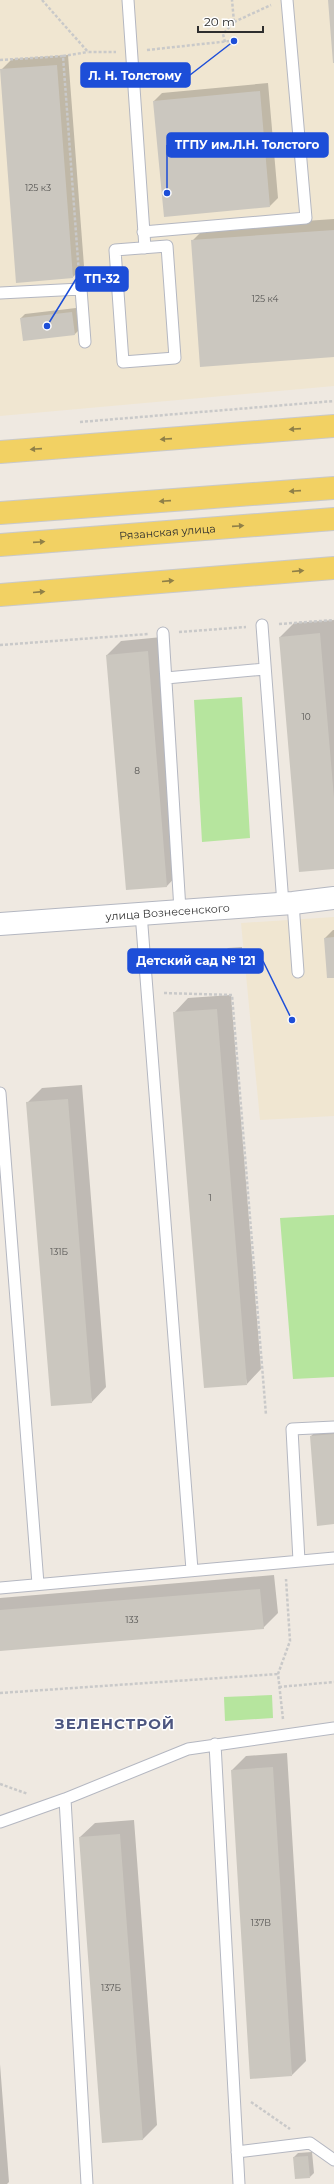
<svg xmlns="http://www.w3.org/2000/svg" width="334" height="2184" font-family="Montserrat,sans-serif">
<style>
.education{fill:#f0e6d1}
.green{fill:#b6e59e}
.shadow{fill:#0003}
.building{fill:#cbc7bf}
.lines{fill:none;stroke-linecap:round;stroke-linejoin:round}
.lane-casing{stroke:#b4b7c1;stroke-width:13}
.street-casing{stroke:#b4b7c1;stroke-width:24}
.primary-casing{stroke:#c9c9c9;stroke-width:24}
.path{stroke:#c9c9c9;stroke-width:2.5;stroke-dasharray:3 2;stroke-linecap:butt}
.lane{stroke:#fff;stroke-width:11}
.street{stroke:#fff;stroke-width:22}
.primary{stroke:#f2d163;stroke-width:22}
.oneway{fill:#908048}
.labels{text-anchor:middle;stroke-width:3;stroke-linejoin:round;paint-order:stroke}
.number-label{font-size:9px;fill:#555452}
.street-label{font-size:11px;fill:#2e2e2e;stroke:#fff}
.district-label{font-size:15px;font-weight:bold;letter-spacing:1px;fill:#4d5680;stroke:#fff}
.leader{fill:none;stroke:#1d4ed8;stroke-width:1.5}
.callout-dot{fill:#1d4ed8;stroke:#fff;stroke-width:1.5}
.callout{fill:#1d4ed8;stroke:#1d4ed8;stroke-width:1.5}
.callout-label{font-size:12px;text-anchor:middle;font-weight:bold;fill:#fff}
</style>
<rect width="100%" height="100%" fill="#efe9e1"/>
<!-- education -->
<path class="education" d="M0 0H334V386L0 416Z
M334 917V1116L260 1120 241 923Z"/>
<!-- green -->
<path class="green" d="M242 697 250 838 202 842 194 700Z
M334 1215V1377L293 1379 280 1218Z
M272 1695 273 1718 225 1721 224 1697Z"/>
<!-- shadow -->
<path class="shadow" d="M68 55 84 266 73 277 1 70 12 59Z
M268 83 278 198 270 206 154 101 162 93Z
M334 219V356L192 241 205 228Z
M76 308 79 330 75 334 21 318 25 314Z
M334 620V868L280 637 294 623Z
M162 637 181 871 167 886 127 889 107 655 121 641Z
M333 930H334V977L325 938Z
M242 947 243 966 239 970 224 952 228 948Z
M231 995 261 1369 247 1384 174 1013 188 998Z
M82 1085 106 1387 92 1402 27 1103 42 1088Z
M334 1421V1523L311 1436 326 1422Z
M274 1575 278 1613 263 1628 0 1650V1598Z
M287 1753 306 2061 292 2075 232 1770 246 1756Z
M134 1820 157 2125 143 2139 103 2142 80 1837 95 1823Z
M0 2064 9 2182 7 2184H0Z
M312 2152 314 2173 310 2177 294 2157 298 2153Z"/>
<!-- building -->
<path class="building" d="M328 0H334V63H333Z
M57 65 73 278 16 283 0 69Z
M260 91 270 207 164 217 153 101Z
M334 230V357L200 367 191 240Z
M72 312 75 335 23 341 20 318Z
M320 633 334 798V869L299 872 279 637Z
M148 651 167 887 126 890 106 655Z
M334 937V978H327L324 938Z
M217 1009 247 1385 204 1388 173 1012Z
M68 1099 92 1403 51 1406 26 1102Z
M334 1434V1524L317 1526 310 1436Z
M260 1589 264 1629 0 1651V1610Z
M273 1767 292 2076 250 2079 231 1770Z
M120 1834 143 2140 102 2143 79 1837Z
M308 2156 310 2178 295 2179 293 2157Z"/>
<g class="lines">
<defs>
<path id="lane" d="M128 0 145 248
M143 232 306 218 287 0
M167 246 175 358 123 362 115 250Z
M0 293 81 289 85 342
M262 625 283 904
M163 633 180 910
M166 678 265 669
M293 903 298 972
M141 913 192 1570
M0 1093 38 1584
M299 1561 292 1429 334 1427
M0 1588 334 1558
M215 1744 239 2184
M65 1799 87 2184
M0 1822 65 1799 188 1749 334 1728
M237 2152 310 2143 334 2160"/>
<g id="street">
<path id="s1" d="M0 924 293 903 334 898"/>
</g>
<g id="primary">
<path d="M0 452 334 426"/>
<path d="M0 513 334 488"/>
<path id="s2" d="M0 545 334 519"/>
<path d="M0 595 334 568"/>
</g>
</defs>
<!-- lane casing -->
<use href="#lane" class="lane-casing"/>
<!-- street casing -->
<use href="#street" class="street-casing"/>
<!-- primary casing -->
<use href="#primary" class="primary-casing"/>
<!-- path -->
<path class="path" d="M42 0 88 52H116
M234 22 271 5
M225 42 223 34 234 22 232 0
M147 50 230 41
M63 56 88 52
M0 60 63 56 79 274
M80 422 334 401
M279 624 334 620
M179 632 246 627
M0 645 148 634
M164 993 232 995 266 1415
M279 1687 334 1682
M0 1693 278 1674
M283 1719 278 1674 290 1641 286 1579
M0 1784 28 1794
M251 2102 290 2129"/>
<!-- lane -->
<use href="#lane" class="lane"/>
<!-- street -->
<use href="#street" class="street"/>
<!-- primary -->
<use href="#primary" class="primary"/>
</g>
<!-- one-way arrows -->
<defs><path id="oneway-solid" d="M-6-.8H1V-3.2L6.5 0L1 3.2V.8H-6Z"/></defs>
<g class="oneway">
<use href="#oneway-solid" transform="translate(295 429) rotate(176)"/>
<use href="#oneway-solid" transform="translate(166 439) rotate(176)"/>
<use href="#oneway-solid" transform="translate(36 449) rotate(176)"/>
<use href="#oneway-solid" transform="translate(295 491) rotate(176)"/>
<use href="#oneway-solid" transform="translate(165 501) rotate(176)"/>
<use href="#oneway-solid" transform="translate(238 526) rotate(-4)"/>
<use href="#oneway-solid" transform="translate(39 542) rotate(-4)"/>
<use href="#oneway-solid" transform="translate(298 571) rotate(-5)"/>
<use href="#oneway-solid" transform="translate(168 581) rotate(-5)"/>
<use href="#oneway-solid" transform="translate(39 592) rotate(-5)"/>
</g>
<g class="labels">
<!-- number labels -->
<g class="number-label">
<text x="38" y="191">125 к3</text>
<text x="265" y="302">125 к4</text>
<text x="306" y="720">10</text>
<text x="137" y="774">8</text>
<text x="210" y="1201">1</text>
<text x="59" y="1255">131Б</text>
<text x="132" y="1623">133</text>
<text x="261" y="1926">137В</text>
<text x="111" y="1991">137Б</text>
</g>
<!-- street labels -->
<g class="street-label">
<text dy="4" stroke="none"><textPath href="#s2" startOffset="168">Рязанская улица</textPath></text>
<text dy="4" stroke="none"><textPath href="#s1" startOffset="168">улица Вознесенского</textPath></text>
</g>
<!-- district labels -->
<g class="district-label">
<text x="115" y="1729">ЗЕЛЕНСТРОЙ</text>
</g>
</g>
<!-- callouts -->
<path class="leader" d="M234 41L190 75M167 193L167 145M47 326L76 279M292 1020L263 961"/>
<g class="callout-dot">
<circle cx="234" cy="41" r="4"/>
<circle cx="167" cy="193" r="4"/>
<circle cx="47" cy="326" r="4"/>
<circle cx="292" cy="1020" r="4"/>
</g>
<g class="callout">
<rect x="81" y="63" width="109" height="24" rx="4"/>
<rect x="167" y="133" width="161" height="24" rx="4"/>
<rect x="76" y="267" width="52" height="24" rx="4"/>
<rect x="128" y="949" width="135" height="24" rx="4"/>
</g>
<g class="callout-label">
<text x="135" y="80">Л. Н. Толстому</text>
<text x="247" y="149">ТГПУ им.Л.Н. Толстого</text>
<text x="102" y="283">ТП-32</text>
<text x="196" y="965">Детский сад № 121</text>
</g>
<!-- scale -->
<path d="M198 26v6h65v-6" fill="none" stroke="#2e2e2e" stroke-width="2"/>
<text x="204" y="26" font-size="12" fill="#2e2e2e" stroke="#ffffff" stroke-width="3" paint-order="stroke">20 m</text>
</svg>
